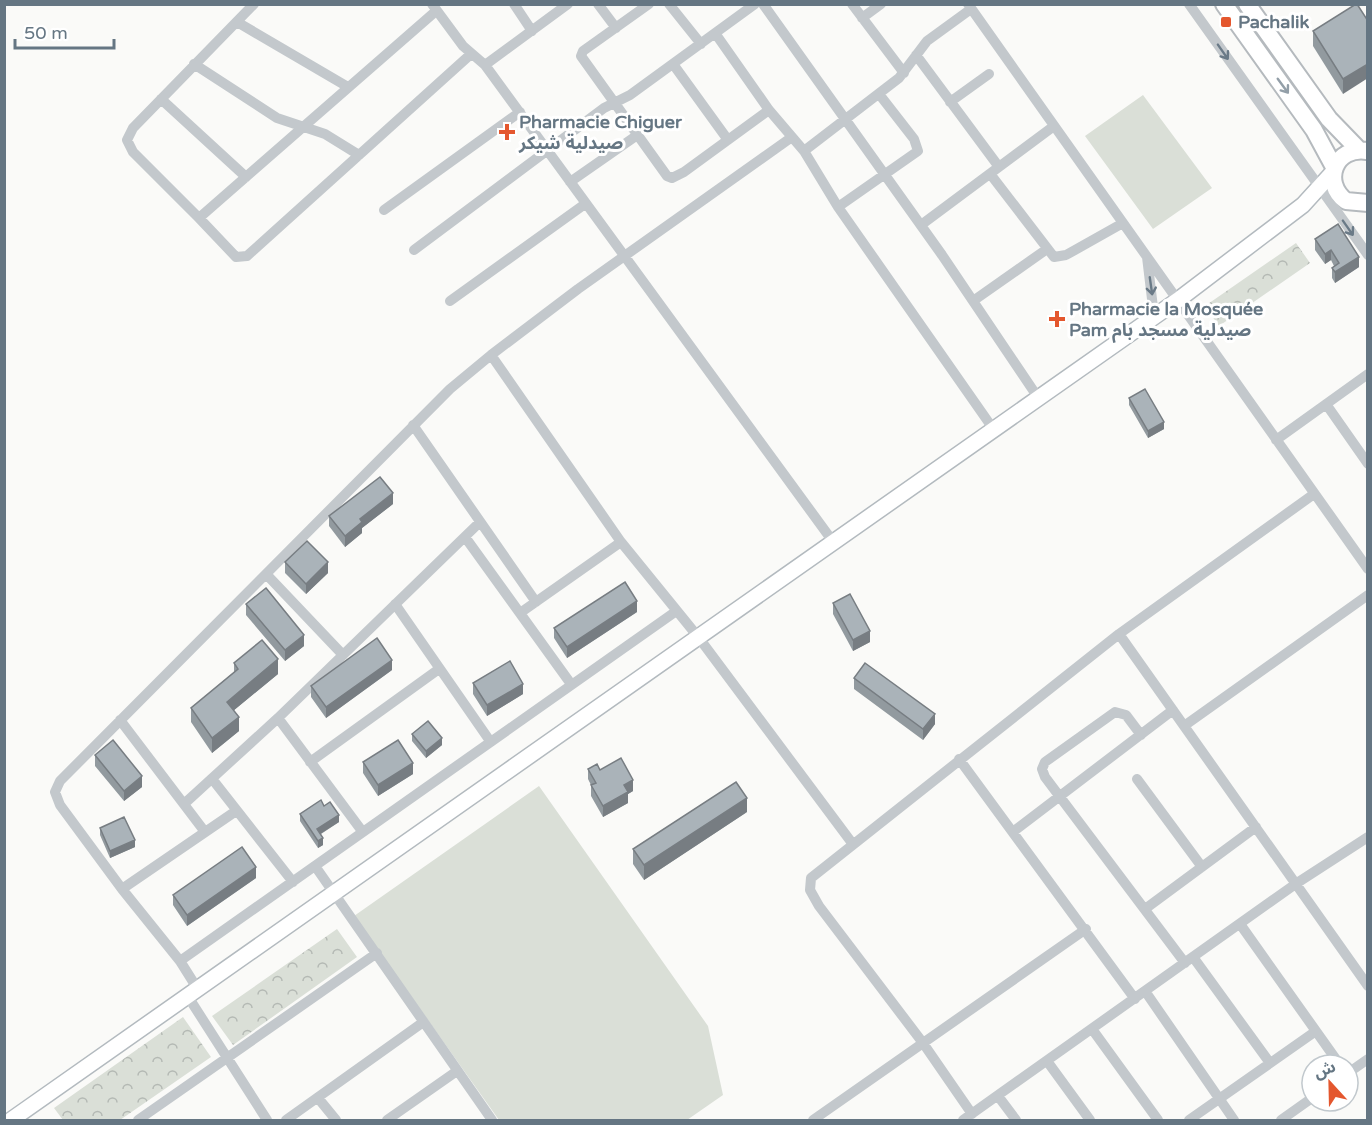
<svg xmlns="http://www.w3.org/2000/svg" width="1372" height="1125" font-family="'Varela Round','Noto Sans Arabic',sans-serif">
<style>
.park{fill:url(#park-crowns)}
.pitch{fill:#dadfd7}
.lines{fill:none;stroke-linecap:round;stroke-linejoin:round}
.secondary-casing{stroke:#b3babf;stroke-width:18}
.primary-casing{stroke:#b5babe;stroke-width:20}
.minor{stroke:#c3c8cc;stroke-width:10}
.secondary{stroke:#fff;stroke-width:15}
.primary{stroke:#fff;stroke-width:16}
.wall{fill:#929a9f}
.shaded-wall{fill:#777d82}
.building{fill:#aab3b9;stroke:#777d82;stroke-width:1.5}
.oneway{stroke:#6a7a87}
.oneway2{stroke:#939fa8}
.poi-dot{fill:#e4572e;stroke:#fff;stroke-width:2}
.labels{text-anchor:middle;stroke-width:6;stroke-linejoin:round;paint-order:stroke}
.poi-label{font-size:18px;font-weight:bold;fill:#657683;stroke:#fff;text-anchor:start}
</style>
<defs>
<pattern id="park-crowns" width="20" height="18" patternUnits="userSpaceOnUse" patternTransform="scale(1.5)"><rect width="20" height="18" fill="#dadfd7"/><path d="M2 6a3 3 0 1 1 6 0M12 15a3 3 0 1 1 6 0" fill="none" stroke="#b4b9b4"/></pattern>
</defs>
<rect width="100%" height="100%" fill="#fafaf8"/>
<!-- park -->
<path class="park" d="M1296 243 1310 263 1219 326 1205 306Z
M337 929 357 957 233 1045 212 1016Z
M183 1017 211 1057 120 1120H63L54 1108Z"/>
<!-- pitch -->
<path class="pitch" d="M1143 95 1212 188 1153 229 1085 136Z
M539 786 708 1026 723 1095 687 1120H499L354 916Z"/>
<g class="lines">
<defs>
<path id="secondary" d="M11 1120 1178 300 1303 205 1333 172"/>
<path id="primary" d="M1224 4 1314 130 1334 167
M1247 4 1329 119 1359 150
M1367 151C1335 146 1321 182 1346 201L1368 203"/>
</defs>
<!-- secondary casing -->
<use href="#secondary" class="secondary-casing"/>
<!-- primary casing -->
<use href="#primary" class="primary-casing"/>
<!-- minor -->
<path class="minor" d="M254 4 133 128 127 140 133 152 199 218 436 11
M432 4 463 46 485 65 834 543
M514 4 532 31
M598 4 616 28
M649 4 583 51 581 56 667 176 672 178 684 172 769 110
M669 4 701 44
M763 4 942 255 1039 399
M852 4 904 73
M968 4 1368 569
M1189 4 1368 255
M862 18 881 4
M237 22 348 87
M715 33 769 110 804 151 838 207 994 430
M916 55 999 167
M194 64 277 118 325 134 359 155
M673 64 728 140
M485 65 568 4
M161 99 246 177
M950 102 989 74
M804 151 899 78 927 41 971 9
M991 175 1054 257 1066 255 1123 223
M570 182 636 136
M838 207 918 151 914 139 879 94
M384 210 520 112
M199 218 236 257 247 256 471 54
M921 225 1054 126
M414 250 604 108 630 95 755 4
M1147 257 1154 316
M450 301 585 204
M973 301 1047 249
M491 355 621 542 699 638 852 843
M1326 404 1368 464
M413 425 536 602
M1276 440 1368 374
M465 537 571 684
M267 575 343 655
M395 604 490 741
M520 613 621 542
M1119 634 1368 986
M278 718 362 831
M120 720 205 832
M1184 726 1368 595
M1141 735 1126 715 1115 712 1045 762 1042 769 1045 777 1185 963
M959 759 1135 999
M310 762 439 669
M1137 779 1202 867
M213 780 293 882
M184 804 278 718 480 522
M1014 831 1173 710
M315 866 492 1120
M122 889 236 811
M1145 909 1256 827
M1240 924 1340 1065
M1193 957 1270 1063
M180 961 675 612
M197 988 180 961 122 889 60 805 55 792 60 781 450 389 491 355 578 289 792 137
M1145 991 1234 1120
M187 995 267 1120
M1092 1029 1158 1120
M1047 1061 1090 1120
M1348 1073 1368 1059
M998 1096 1016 1120
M318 1098 336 1120
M972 1114 923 1043 819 906 810 890 811 878 1119 634 1314 494
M138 1120 377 953
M286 1120 422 1023
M387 1120 457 1071
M813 1120 1086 929
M963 1120 1297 883 1368 837
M1189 1120 1316 1031
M1281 1120 1312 1098"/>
<!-- secondary -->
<use href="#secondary" class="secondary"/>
<!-- primary -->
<use href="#primary" class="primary"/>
</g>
<!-- wall -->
<path class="wall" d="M1368 21 1343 94 1313 46V31Z
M1315 239 1359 267 1335 283 1332 278V268L1334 266 1331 260 1325 264 1315 250Z
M1129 398 1164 429 1148 438 1129 405Z
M393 504 362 528V533L345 547 329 526V516Z
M285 562 328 573 306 594 285 573Z
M833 603 870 642 853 651 833 614Z
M246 604 304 646 285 661 246 615Z
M637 612 567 658 554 638V628Z
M234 663 278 674 234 710 239 731 212 753 191 722V708L234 672Z
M392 670 326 718 311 697V686Z
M854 678 935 724 923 740 854 689Z
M473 683 523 694 487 716 473 694Z
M412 734 442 745 426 758 412 741Z
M95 755 142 787 124 801 95 766Z
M363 762 413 774 378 796 363 773Z
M588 769 600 770 633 791 628 794V803L603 817 591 796V785L588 779Z
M747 812 644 880 633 864V849Z
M300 814 339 822 321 834 323 845 318 848 300 821Z
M100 828 135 847 110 858 100 835Z
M256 878 187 926 173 905V895Z"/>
<!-- shaded-wall -->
<path class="shaded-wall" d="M1368 64V78L1343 94V79Z
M1331 250V260L1325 264V254Z
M1359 257V267L1335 283V272Z
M1164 422V429L1148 438V431Z
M393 493V504L362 528V533L345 547V536L360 519Z
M328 562V573L306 594V584Z
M637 601V612L567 658V647Z
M870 631V642L853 651V640Z
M304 635V646L285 661V650Z
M278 659V674L227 716V702Z
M392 660V670L326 718V707Z
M523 684V694L487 716V705Z
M935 714V724L923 740V729Z
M239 717V731L212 753V738Z
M442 738V745L426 758V751Z
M413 763V774L378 796V785Z
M142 776V787L124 801V791Z
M633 780V791L628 794V803L603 817V806L624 785Z
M747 798V812L644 880V865Z
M339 815V822L317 836V829Z
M323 838V845L318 848V841Z
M135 840V847L110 858V851Z
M256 867V878L187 926V915Z"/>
<!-- building -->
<path class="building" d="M1356 4H1357L1368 21V64L1343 79 1313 31Z
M1338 224 1359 257 1335 272 1332 268 1339 263 1331 250 1325 254 1315 239Z
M1145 389 1164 422 1148 431 1129 398Z
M380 477 393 493 360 519 362 522 345 536 329 516Z
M307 541 328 562 306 584 285 562Z
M625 582 637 601 567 647 554 628Z
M266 588 304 635 285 650 246 604Z
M850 594 870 631 853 640 833 603Z
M377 638 392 660 326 707 311 686Z
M262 640 278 659 227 702 239 717 212 738 191 708 238 669 234 663Z
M510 661 523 684 487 705 473 683Z
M865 663 935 714 923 729 854 678Z
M428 721 442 738 426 751 412 734Z
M113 740 142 776 124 791 95 755Z
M398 740 413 763 378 785 363 762Z
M621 758 633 780 624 785 628 792 603 806 591 785 596 783 588 769 597 764 600 770Z
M736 782 747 798 644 865 633 849Z
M321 800 324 806 330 802 339 815 317 829 323 838 318 841 300 814Z
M124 817 135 840 110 851 100 828Z
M242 847 256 867 187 915 173 895Z"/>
<!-- one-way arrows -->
<defs><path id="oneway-shaft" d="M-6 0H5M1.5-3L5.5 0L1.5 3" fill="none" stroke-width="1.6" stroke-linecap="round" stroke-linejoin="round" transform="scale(1.5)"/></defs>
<g class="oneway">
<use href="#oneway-shaft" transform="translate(1223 52) rotate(55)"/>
<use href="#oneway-shaft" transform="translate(1348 228) rotate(55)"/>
<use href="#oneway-shaft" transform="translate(1151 286) rotate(82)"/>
</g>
<use class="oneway2" href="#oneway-shaft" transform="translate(1283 86) rotate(54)"/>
<!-- markers -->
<g class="poi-dot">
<rect x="1220" y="16" width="12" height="12" rx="3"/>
<path d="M504 123h6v6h6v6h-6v6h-6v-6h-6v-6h6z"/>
<path d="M1054 310h6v6h6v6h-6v6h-6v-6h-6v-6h6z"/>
</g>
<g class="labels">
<!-- poi labels -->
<g class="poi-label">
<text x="1238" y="28">Pachalik</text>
<text x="519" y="128">Pharmacie Chiguer<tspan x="519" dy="21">صيدلية شيكر</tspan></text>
<text x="1069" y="315">Pharmacie la Mosquée<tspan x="1069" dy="21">Pam صيدلية مسجد بام</tspan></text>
</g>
</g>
<!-- border -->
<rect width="1372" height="1125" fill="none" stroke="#657683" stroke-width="12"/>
<!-- north arrow -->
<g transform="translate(1330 1083) rotate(338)"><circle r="28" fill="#ffffff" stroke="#c1c8cd" stroke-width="1.5"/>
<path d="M0-4.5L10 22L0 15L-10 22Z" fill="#e4572e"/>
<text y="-9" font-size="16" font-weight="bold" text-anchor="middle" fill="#657683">ش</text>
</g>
<!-- scale -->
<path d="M15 39v9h99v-9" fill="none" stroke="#657683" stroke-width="3"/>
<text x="24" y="39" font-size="18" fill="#657683" stroke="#ffffff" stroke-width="4.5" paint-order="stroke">50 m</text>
</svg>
